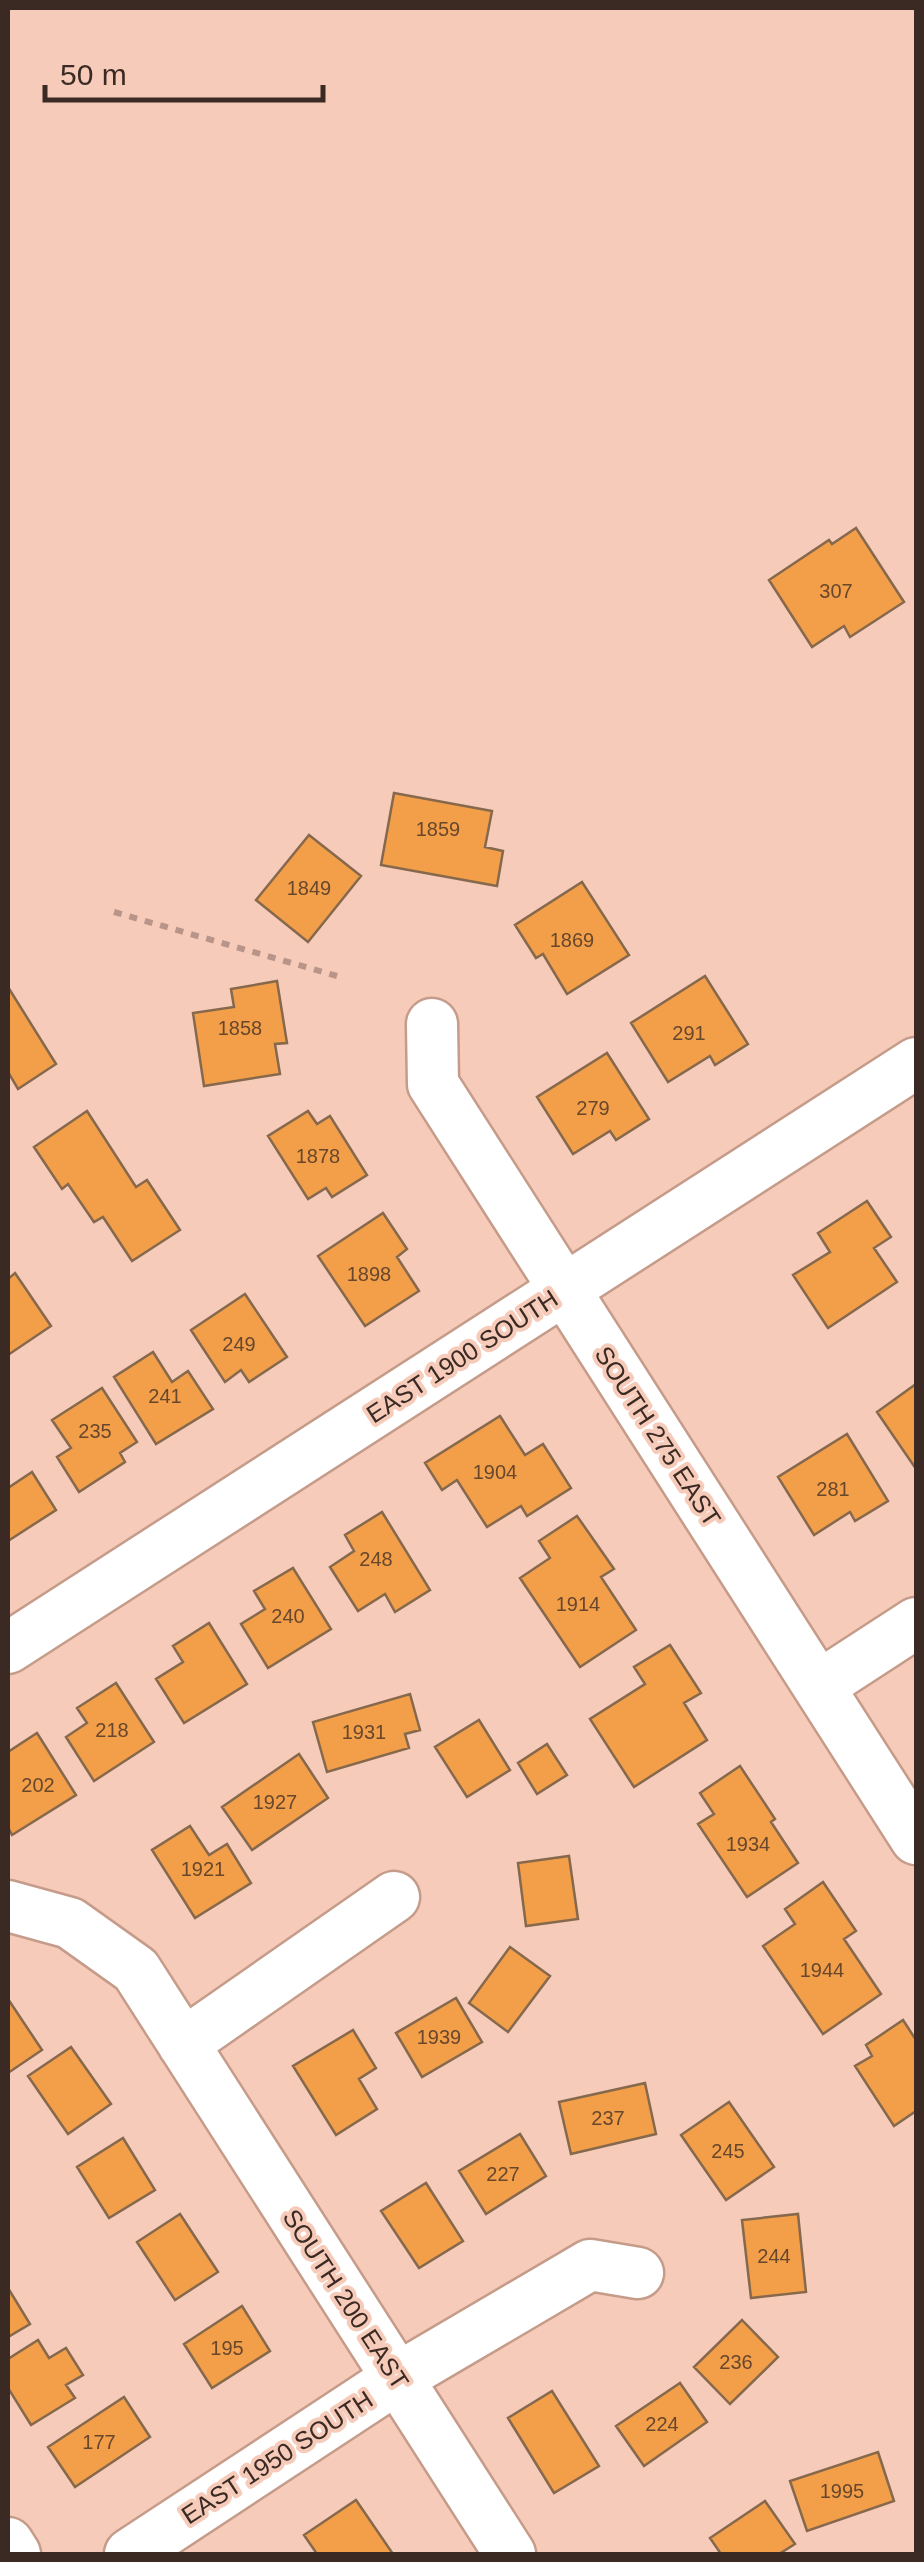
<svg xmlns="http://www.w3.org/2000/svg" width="924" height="2562" font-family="Arial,sans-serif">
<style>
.building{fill:#f39f49;stroke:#86684c;stroke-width:2.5}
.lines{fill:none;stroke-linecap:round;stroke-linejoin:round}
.minor-casing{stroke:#c59b8a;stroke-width:55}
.path{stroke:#b89588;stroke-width:6;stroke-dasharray:8 8;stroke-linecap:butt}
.minor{stroke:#fff;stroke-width:50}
.labels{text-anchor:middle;stroke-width:8;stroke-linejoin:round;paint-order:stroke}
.number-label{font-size:20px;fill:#68472c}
.street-label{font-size:25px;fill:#3a2a23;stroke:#f7cbba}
</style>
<rect width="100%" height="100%" fill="#f7cbba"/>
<!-- building -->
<path class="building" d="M856 528 904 602 850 637 844 626 812 647 769 580 829 540 832 544Z
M394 793 492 811 485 847 503 851 497 886 381 865Z
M309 835 361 876 308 942 256 900Z
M582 882 629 955 567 994 543 954 536 958 515 925Z
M705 976 748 1044 715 1065 710 1056 668 1082 631 1023Z
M277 981 287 1043 275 1044 280 1074 204 1086 193 1013 234 1007 231 989Z
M8 987 56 1064 18 1089 8 1072Z
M607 1053 649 1119 616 1140 610 1131 573 1154 537 1097Z
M87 1111 136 1187 147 1180 180 1230 132 1261 103 1217 94 1222 68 1184 62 1189 34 1147Z
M308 1111 317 1124 330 1116 367 1175 332 1197 326 1188 308 1199 268 1136Z
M867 1201 891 1237 874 1248 897 1282 828 1328 793 1275 830 1252 818 1233Z
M383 1213 407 1249 397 1257 419 1291 365 1326 318 1256Z
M15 1273 51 1326 8 1355V1279Z
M245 1294 287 1357 249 1382 241 1370 225 1382 191 1330Z
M153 1352 172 1382 188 1371 213 1409 156 1444 114 1377Z
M916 1384V1469L877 1412Z
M102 1388 137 1442 120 1453 125 1462 79 1492 57 1457 71 1448 52 1420Z
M500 1416 525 1455 543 1444 571 1488 527 1516 521 1506 487 1527 457 1480 442 1490 425 1463Z
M847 1434 888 1501 855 1521 850 1512 814 1535 778 1477Z
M32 1472 56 1510 8 1541V1488Z
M382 1512 430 1590 395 1612 385 1594 358 1611 330 1567 354 1551 345 1535Z
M577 1516 614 1569 601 1577 636 1630 580 1667 520 1578 550 1558 539 1541Z
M293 1568 331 1629 268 1668 241 1624 265 1609 254 1591Z
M209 1623 247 1684 184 1723 156 1679 183 1662 173 1646Z
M670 1645 701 1693 684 1703 707 1740 634 1787 590 1719 645 1684 634 1667Z
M116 1683 154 1742 94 1781 66 1737 87 1723 77 1708Z
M410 1694 420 1730 405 1734 409 1748 327 1772 313 1722Z
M479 1720 510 1770 467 1797 435 1747Z
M37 1733 76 1795 12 1835 8 1827V1752Z
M547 1744 567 1775 537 1794 518 1763Z
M299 1754 328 1798 252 1850 222 1807Z
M740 1766 775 1819 771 1822 798 1863 747 1897 698 1824 714 1814 700 1793Z
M190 1826 209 1855 227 1844 251 1883 195 1918 152 1850Z
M569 1856 578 1919 526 1926 518 1863Z
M823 1882 856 1931 844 1939 881 1994 823 2034 763 1946 795 1924 785 1909Z
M510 1947 550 1976 508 2032 469 2003Z
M456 1998 482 2042 422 2077 396 2033Z
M8 1999 42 2050 8 2073Z
M903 2020 916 2040V2111L894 2126 855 2066 872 2056 866 2045Z
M353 2030 376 2068 359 2079 377 2109 336 2135 293 2066Z
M71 2047 111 2104 68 2134 28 2076Z
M645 2083 656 2134 571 2154 559 2102Z
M729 2102 774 2167 726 2200 681 2135Z
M520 2134 546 2176 486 2214 459 2171Z
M123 2138 155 2190 109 2218 77 2167Z
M426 2183 463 2241 419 2268 381 2211Z
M180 2214 218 2272 175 2300 137 2242Z
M798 2214 806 2292 751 2298 742 2220Z
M8 2288 30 2324 8 2337Z
M242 2306 270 2351 212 2388 184 2344Z
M742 2320 778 2357 730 2404 694 2367Z
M38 2340 49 2358 66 2348 83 2375 66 2385 75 2398 31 2425 8 2388V2359Z
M680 2383 707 2422 644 2466 616 2426Z
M552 2391 599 2466 554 2493 508 2418Z
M124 2397 150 2437 75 2487 48 2447Z
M878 2452 894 2501 807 2531 790 2481Z
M356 2500 393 2554H317L304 2535Z
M765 2501 795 2544 779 2554H721L710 2538Z"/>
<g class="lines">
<defs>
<path id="minor" d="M432 1024 433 1084 916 1839
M8 1648 916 1063
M819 1686 916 1623
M8 1906 70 1923 136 1970 510 2554
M183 2044 394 1897
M8 2543 15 2554
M130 2554 396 2379 590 2265 638 2273"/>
</defs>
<!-- minor casing -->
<use href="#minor" class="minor-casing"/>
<!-- path -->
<path class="path" d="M114 912 344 978"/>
<!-- minor -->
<use href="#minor" class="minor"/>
</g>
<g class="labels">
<!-- number labels -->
<g class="number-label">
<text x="836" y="598">307</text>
<text x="438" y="836">1859</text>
<text x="309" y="895">1849</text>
<text x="572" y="947">1869</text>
<text x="240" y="1035">1858</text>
<text x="689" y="1040">291</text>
<text x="593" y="1115">279</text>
<text x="318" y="1163">1878</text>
<text x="369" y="1281">1898</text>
<text x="239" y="1351">249</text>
<text x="165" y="1403">241</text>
<text x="95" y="1438">235</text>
<text x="495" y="1479">1904</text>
<text x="833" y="1496">281</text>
<text x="376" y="1566">248</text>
<text x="578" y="1611">1914</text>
<text x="288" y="1623">240</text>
<text x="112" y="1737">218</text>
<text x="364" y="1739">1931</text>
<text x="38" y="1792">202</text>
<text x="275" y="1809">1927</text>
<text x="748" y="1851">1934</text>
<text x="203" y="1876">1921</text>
<text x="822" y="1977">1944</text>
<text x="439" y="2044">1939</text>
<text x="608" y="2125">237</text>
<text x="728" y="2158">245</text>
<text x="503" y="2181">227</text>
<text x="774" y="2263">244</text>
<text x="227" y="2355">195</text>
<text x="736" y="2369">236</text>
<text x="662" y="2431">224</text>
<text x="99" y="2449">177</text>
<text x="842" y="2498">1995</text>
</g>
<!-- street labels -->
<g class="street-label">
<text transform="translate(462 1356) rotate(-33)" y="9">EAST 1900 SOUTH</text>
<text transform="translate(658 1436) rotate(57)" y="9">SOUTH 275 EAST</text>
<text transform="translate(346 2299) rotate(57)" y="9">SOUTH 200 EAST</text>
<text transform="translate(277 2457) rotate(-33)" y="9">EAST 1950 SOUTH</text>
</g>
</g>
<!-- border -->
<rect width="924" height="2562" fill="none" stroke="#3a2a23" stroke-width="20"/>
<!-- scale -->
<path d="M45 85v15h278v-15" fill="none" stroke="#3a2a23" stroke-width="5"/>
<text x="60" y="85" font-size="30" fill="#3a2a23" stroke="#f7cbba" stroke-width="8" paint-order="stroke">50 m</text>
</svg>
